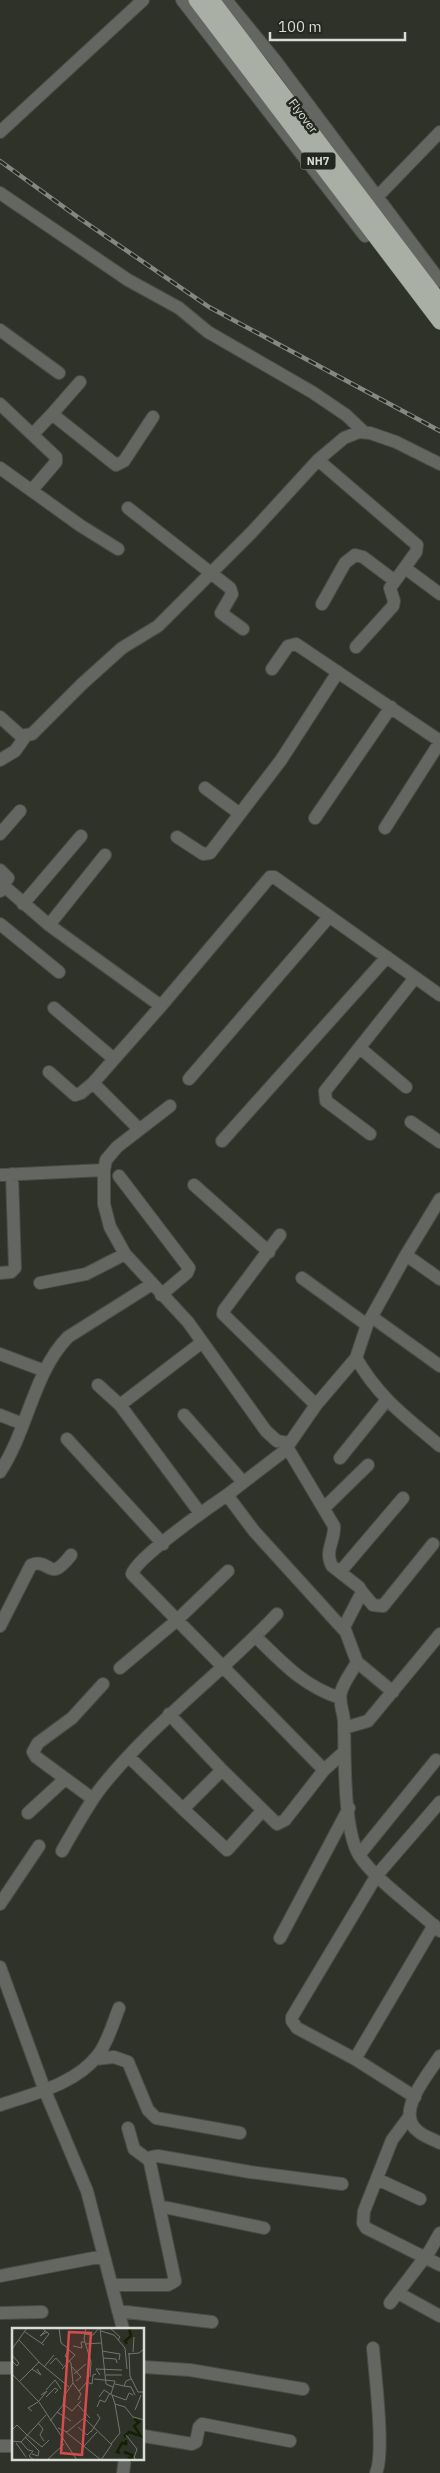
<svg xmlns="http://www.w3.org/2000/svg" width="440" height="2473" font-family="'IBM Plex Sans',sans-serif">
<style>
.lines{fill:none;stroke-linecap:round;stroke-linejoin:round}
.minor-casing{stroke:#494d45;stroke-width:14}
.highway-casing{stroke:#494d45;stroke-width:16}
.minor{stroke:#646661;stroke-width:12}
.highway{stroke:#a9afa4;stroke-width:15}
.rail-casing{stroke:#858881;stroke-width:4.5}
.rail{stroke:#24281f;stroke-width:2.5;stroke-dasharray:8;stroke-linecap:butt}
.labels{text-anchor:middle;stroke-width:5;stroke-linejoin:round;paint-order:stroke}
.shield{fill:#24281f;stroke:#a3a69f;stroke-width:1}
.shield-label{font-size:11px;font-weight:bold;fill:#d9dcd6}
.street-label{font-size:12px;fill:#d9dcd6;stroke:#24281f}
.inset-river{fill:none;stroke:#142100;stroke-width:2.5}
.inset-road{fill:none;stroke:#72766e;stroke-width:1}
.view{fill:#d74c4b;fill-opacity:0.15;stroke:#d74c4b;stroke-width:2.5}
.inset-edge{fill:none;stroke:#d9dcd6;stroke-width:2.5}
</style>
<rect width="100%" height="100%" fill="#2e3229"/>
<g class="lines">
<defs>
<path id="minor" d="M182 0 365 236
M226 0 275 60 440 281
M0 132 143 0
M0 193 128 280 179 308 208 332 312 392 346 415 364 432
M377 197 440 132
M0 330 59 373
M0 404 56 457V462L32 490
M52 414 80 382
M33 434 52 414 116 465 124 461 153 417
M318 460 417 545 416 552 390 588 394 601 393 606 356 647
M0 468 81 526 118 549
M128 508 230 588 232 594 221 613 243 629
M405 568 440 594
M322 604 345 563 355 555 363 557 395 581
M272 669 288 646 296 644 440 741
M0 717 21 736 32 734 82 684 122 648 158 626 252 532 318 460 344 438 359 432 370 433 396 442 440 464
M0 760 15 751 25 737
M205 788 240 814
M315 818 391 707
M385 828 440 742
M0 834 20 811
M177 837 203 854 210 853 281 760 338 672
M0 870 8 878 0 891
M4 886 49 925 161 1006
M23 904 81 836
M0 924 59 972
M49 925 105 855
M54 1008 114 1059
M360 1048 406 1087
M49 1072 75 1095 81 1093 93 1083 139 1129
M189 1079 329 917
M93 1083 161 1006 270 877H274L440 995
M170 1106 117 1147 106 1160 104 1170V1204L110 1227 125 1254 188 1322 266 1431 277 1441 288 1443
M411 1122 440 1142
M370 1134 326 1101 325 1091 414 979
M222 1141 387 957
M0 1175 104 1170
M119 1176 189 1268 187 1273 161 1295
M194 1185 269 1252
M440 1199 406 1255 367 1325 356 1358 316 1405 287 1447 334 1526C335 1541 324 1551 332 1566L359 1587 362 1592 344 1627 357 1662C352 1672 344 1681 341 1692 338 1702 344 1712 344 1722 345 1754 343 1829 359 1855 374 1879 418 1910 440 1931
M280 1235 224 1310 223 1314 316 1405
M406 1255 440 1279
M0 1273 11 1272 15 1268 12 1174
M302 1278 367 1325
M40 1283 86 1274 125 1254
M372 1317 440 1366
M0 1354 45 1371
M356 1358C380 1399 405 1416 440 1446
M98 1385 120 1405 200 1513
M120 1405 201 1343
M0 1415 23 1424
M184 1415 243 1482
M67 1439 163 1544
M287 1449 227 1495 254 1531 344 1630
M340 1458 386 1401
M0 1472C28 1430 33 1373 68 1337L152 1284
M227 1495C211 1506 136 1558 132 1574L324 1770
M324 1508 368 1465
M340 1572 403 1498
M362 1592 373 1605 383 1606 433 1544
M0 1626 31 1565C51 1557 48 1585 71 1555
M256 1637C283 1663 303 1686 340 1698
M357 1662 393 1692
M120 1668 176 1621 228 1571
M169 1714 222 1770 277 1824 285 1820 324 1770 344 1752
M344 1728 368 1721 440 1634
M129 1757 183 1809 222 1770
M93 1799 36 1757 33 1752 38 1743 72 1718 103 1684
M183 1809 227 1850 262 1811
M28 1813 65 1779
M62 1851C74 1830 86 1808 100 1789 152 1723 220 1675 277 1614
M359 1855 436 1760
M0 1904 39 1846
M280 1938 349 1808
M0 1967 45 2091 87 2191 123 2329
M440 2056C428 2075 393 2114 419 2132 425 2137 433 2139 440 2143
M95 2059 114 2057 128 2062 148 2110 156 2118 240 2133
M355 2059 434 1925
M415 2097 355 2059 297 2028 292 2021V2017L377 1875 440 1802
M0 2105C33 2094 76 2084 98 2055 108 2042 113 2023 119 2008
M409 2117 392 2140 364 2211 363 2223 366 2228 440 2265
M128 2128 134 2149 150 2161
M377 2179 420 2199
M159 2206 264 2228
M0 2276 104 2256
M112 2285H168L175 2281 150 2163 152 2157 158 2156 250 2172 342 2184
M398 2293 440 2316
M390 2303 429 2252 440 2233
M118 2311 212 2322
M0 2313 42 2312
M373 2348C375 2374 385 2453 376 2473
M144 2367 190 2370 303 2389
M0 2368H14
M144 2436 192 2444 196 2442 199 2427 202 2424 290 2441
M0 2446H14
M123 2473 125 2459"/>
<path id="highway" d="M196 0 440 322
M212 0 440 302"/>
</defs>
<!-- minor casing -->
<use href="#minor" class="minor-casing"/>
<!-- highway casing -->
<use href="#highway" class="highway-casing"/>
<!-- minor -->
<use href="#minor" class="minor"/>
<!-- highway -->
<use href="#highway" class="highway"/>
<defs>
<path id="rail" d="M0 161 79 218 209 307 440 431"/>
</defs>
<!-- rail casing -->
<use href="#rail" class="rail-casing"/>
<!-- rail -->
<use href="#rail" class="rail"/>
</g>
<g class="labels">
<!-- shield labels -->
<rect class="shield" x="300.5" y="152.5" width="35" height="17" rx="4"/>
<g class="shield-label">
<text x="318" y="165">NH7</text>
</g>
<!-- street labels -->
<g class="street-label">
<text transform="translate(303 116) rotate(53)" y="4">Flyover</text>
</g>
</g>
<!-- overview -->
<g transform="translate(12 2328)">
<rect width="132" height="132" fill="#2e3229"/>
<path class="inset-river" d="M115 16 113 13 119 8 117 0M112 109 117 104 129 108 122 98 127 94 122 91M112 124 120 127 119 132 116 129M108 125 105 124 110 115 114 116V112"/>
<path class="inset-road" d="M74 0 72 11 79 34 78 49M88 0 94 56 101 59M98 0 108 9 106 12M33 3 28 8 35 4M89 3 102 7 113 20 115 41M13 4 32 17M72 6 81 7 87 0M7 12 28 35 57 59M30 15 37 6 30 0M73 16 89 15M61 18 70 20 69 14H73M0 21 15 0M90 23 108 26 107 32M121 24 122 9M117 25 118 48 126 64H131M116 26 127 25 133 20M0 27 7 35 5 38 0 33M91 30 104 31 105 35M38 36 44 30 51 38M32 39 42 27M60 39 69 49 64 53M20 41 29 47 25 41M50 41 63 27 57 22M0 46 27 74 65 132M62 46 74 36M88 47 84 41 110 42M94 47H110M82 51 103 53 99 66M8 53 27 34M61 55 69 66 66 72M103 56 112 58 114 53 119 51M112 58 119 59 123 67M34 62 43 52 49 61M67 63 75 54 80 56 81 47 84 46M100 67 114 72 117 65 121 67M34 69 43 60 46 62 43 65M87 69 92 62 100 67 103 76M27 73 35 63 29 67M51 76 60 83 69 73M66 77 78 90M85 79 88 72 93 74 98 65M123 82 129 67M20 83 16 80 26 74M45 84 59 93M38 93 51 77 52 68 61 55 59 35 53 28 57 21 49 15 47 0M26 95 31 101 28 107 32 113M66 99 75 107 79 103M46 100 55 104 72 90 99 116 108 105 103 76 113 79 121 89 133 92M0 102 5 97 15 107M54 104 89 132 100 116M79 104 88 90 85 86M15 107 30 119 37 112M114 107 125 121 122 130 125 132M13 109 27 123 26 128 20 126M0 113 9 114 34 87M9 114 16 122 21 123 17 128 22 132M4 115 14 129M72 118 85 104M35 132 52 116"/>
<path class="view" d="M57 4 79 5 70 127 49 125Z"/>
<rect width="132" height="132" class="inset-edge"/>
</g>
<!-- scale -->
<path d="M270 32v8h135v-8" fill="none" stroke="#d9dcd6" stroke-width="2.5"/>
<text x="278" y="32" font-size="15" fill="#d9dcd6" stroke="#24281f" stroke-width="4" paint-order="stroke">100 m</text>
</svg>
